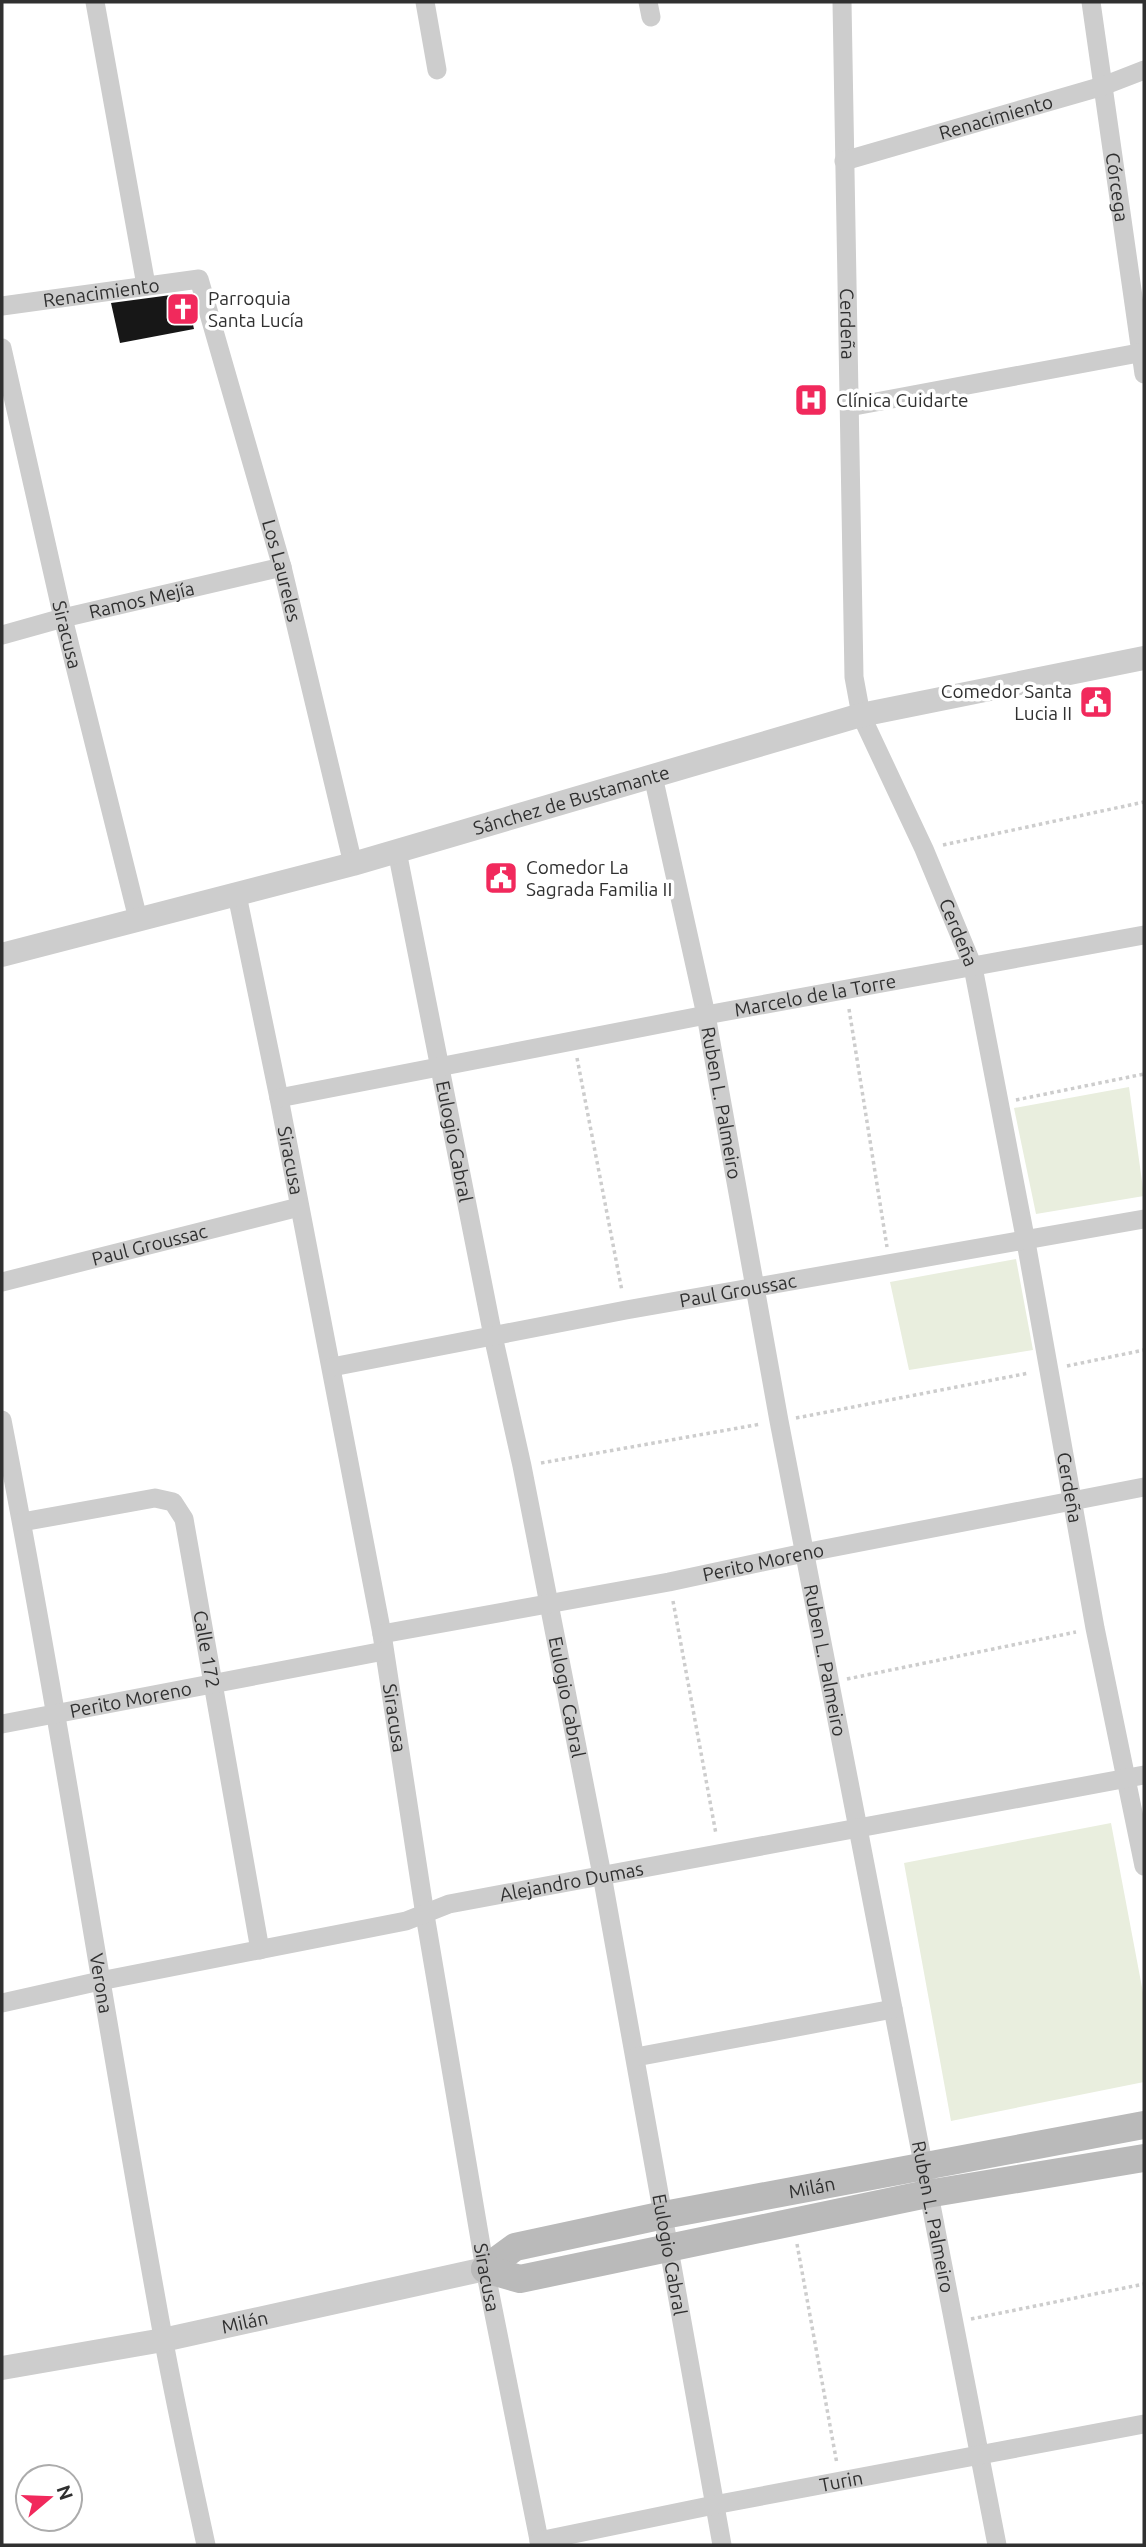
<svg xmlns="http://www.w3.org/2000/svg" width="1146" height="2547" font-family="Ubuntu,sans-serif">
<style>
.green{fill:#e9eede}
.building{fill:#171717}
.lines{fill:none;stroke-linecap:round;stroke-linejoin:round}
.path{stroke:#cdcdcd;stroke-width:3.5;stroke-dasharray:3.5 3.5;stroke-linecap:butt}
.minor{stroke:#cdcdcd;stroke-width:19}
.tertiary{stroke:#cdcdcd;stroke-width:24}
.secondary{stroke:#bababa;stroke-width:28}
.labels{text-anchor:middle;stroke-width:7;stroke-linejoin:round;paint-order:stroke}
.street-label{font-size:19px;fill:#303030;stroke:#fff}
.poi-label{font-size:19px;fill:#303030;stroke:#fff;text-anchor:start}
</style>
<rect width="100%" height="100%" fill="#fff"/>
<!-- green -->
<path class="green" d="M1129 1087 1144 1196 1036 1214 1014 1108Z
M1016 1259 1033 1350 909 1370 890 1282Z
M1111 1823 1144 1998V2082L951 2121 904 1863Z"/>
<!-- building -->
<path class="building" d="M186 293 194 329 120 343 111 303Z"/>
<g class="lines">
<!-- path -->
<path class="path" d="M943 845 1144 802
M849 1009 887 1247
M577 1058 622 1291
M1016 1100 1144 1074
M1067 1366 1144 1350
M796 1418 1029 1373
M541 1463 761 1424
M673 1601 716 1834
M847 1679 1076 1632
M797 2244 837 2464
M971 2319 1144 2284"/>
<!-- minor -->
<g class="minor">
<path d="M95 2 146 285"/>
<path d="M425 2 437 70"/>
<path d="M648 2 651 17"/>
<path id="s1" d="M842 2 854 677 861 715 924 849 973 967 1026 1242 1095 1628 1144 1866"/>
<path id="s2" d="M1091 2 1144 374"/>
<path id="s3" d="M844 161 1103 86 1144 70"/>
<path id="s4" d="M2 306 199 279 282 567 353 864"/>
<path id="s5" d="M2 348 63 618 138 919"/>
<path d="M849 407 1144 352"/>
<path id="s6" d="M2 635 63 618 282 567"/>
<path id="s7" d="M653 776 706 1015 779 1421 997 2545"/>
<path id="s8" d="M397 851 493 1336 522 1466 602 1875 722 2545"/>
<path id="s9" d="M237 895 279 1098 382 1634 425 1915 485 2269 540 2545"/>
<path id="s10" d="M279 1098 706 1015 1144 935"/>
<path id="s11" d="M2 1282 299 1207"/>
<path id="s12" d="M332 1367 626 1310 1144 1219"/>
<path id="s13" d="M2 1420C61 1724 107 2032 163 2337 176 2407 191 2476 206 2545"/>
<path id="s14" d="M22 1522 155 1498 173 1502 184 1519 260 1950"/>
<path id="s15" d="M382 1634 669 1582 804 1553 1144 1487"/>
<path id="s16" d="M2 1724 384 1651"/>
<path id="s17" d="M2 2003 100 1981 406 1921 449 1904 1144 1775"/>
<path d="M636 2057 893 2009"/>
<path id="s18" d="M539 2541 714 2505 1144 2424"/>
</g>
<!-- tertiary -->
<g class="tertiary">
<path id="s19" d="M2 955 353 864 861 715 1144 658"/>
<path id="s20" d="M2 2368 163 2340 485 2269"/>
</g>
<!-- secondary -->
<g class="secondary">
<path id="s21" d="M485 2269 515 2247 664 2215 1144 2125"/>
<path d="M485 2269 520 2279 927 2194 1144 2158"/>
</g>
</g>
<!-- icons -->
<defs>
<symbol id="church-square" viewBox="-11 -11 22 22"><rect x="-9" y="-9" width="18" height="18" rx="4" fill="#f1295c" stroke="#fff"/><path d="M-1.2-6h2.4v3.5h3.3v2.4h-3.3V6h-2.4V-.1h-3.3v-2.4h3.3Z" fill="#fff"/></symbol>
<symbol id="hospital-square" viewBox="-11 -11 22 22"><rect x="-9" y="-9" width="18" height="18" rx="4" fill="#f1295c" stroke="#fff"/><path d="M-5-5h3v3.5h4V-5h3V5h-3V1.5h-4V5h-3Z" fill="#fff"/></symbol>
<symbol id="civic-square" viewBox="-11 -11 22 22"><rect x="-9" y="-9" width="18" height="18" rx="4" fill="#f1295c" stroke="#fff"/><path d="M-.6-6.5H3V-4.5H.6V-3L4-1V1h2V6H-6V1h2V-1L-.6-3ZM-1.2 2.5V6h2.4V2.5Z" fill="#fff"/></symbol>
</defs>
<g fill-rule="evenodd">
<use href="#church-square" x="164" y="290" width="38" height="38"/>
<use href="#hospital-square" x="792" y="381" width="38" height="38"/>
<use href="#civic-square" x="1077" y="683" width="38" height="38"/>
<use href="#civic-square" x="482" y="859" width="38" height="38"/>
</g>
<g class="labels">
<!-- street labels -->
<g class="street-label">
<text dy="7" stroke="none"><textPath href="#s3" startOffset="158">Renacimiento</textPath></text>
<text dy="7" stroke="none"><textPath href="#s2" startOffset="187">Córcega</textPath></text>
<text dy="7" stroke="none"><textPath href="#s4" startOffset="100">Renacimiento</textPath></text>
<text dy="7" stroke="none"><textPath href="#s1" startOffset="322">Cerdeña</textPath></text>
<text dy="7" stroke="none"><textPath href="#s4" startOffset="502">Los Laureles</textPath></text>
<text dy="7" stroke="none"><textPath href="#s6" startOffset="144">Ramos Mejía</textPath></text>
<text dy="7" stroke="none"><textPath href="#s5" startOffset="294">Siracusa</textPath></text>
<text dy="7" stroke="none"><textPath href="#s19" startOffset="590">Sánchez de Bustamante</textPath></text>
<text dy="7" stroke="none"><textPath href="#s1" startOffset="952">Cerdeña</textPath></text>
<text dy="7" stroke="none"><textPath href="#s10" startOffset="546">Marcelo de la Torre</textPath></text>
<text dy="7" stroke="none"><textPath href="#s7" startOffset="334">Ruben L. Palmeiro</textPath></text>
<text dy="7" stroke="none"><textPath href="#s8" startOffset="296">Eulogio Cabral</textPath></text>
<text dy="7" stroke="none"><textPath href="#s9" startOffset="271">Siracusa</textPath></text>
<text dy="7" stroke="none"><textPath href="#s11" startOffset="152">Paul Groussac</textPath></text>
<text dy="7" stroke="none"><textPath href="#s12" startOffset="413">Paul Groussac</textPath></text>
<text dy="7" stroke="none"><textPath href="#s1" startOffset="1519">Cerdeña</textPath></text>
<text dy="7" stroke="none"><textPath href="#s15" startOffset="388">Perito Moreno</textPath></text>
<text dy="7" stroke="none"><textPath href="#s14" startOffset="306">Calle 172</textPath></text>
<text dy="7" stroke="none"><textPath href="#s7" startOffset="901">Ruben L. Palmeiro</textPath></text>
<text dy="7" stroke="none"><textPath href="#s8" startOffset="863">Eulogio Cabral</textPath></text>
<text dy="7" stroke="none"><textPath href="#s16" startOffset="131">Perito Moreno</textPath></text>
<text dy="7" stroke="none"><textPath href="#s9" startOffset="838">Siracusa</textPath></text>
<text dy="7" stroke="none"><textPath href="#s17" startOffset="583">Alejandro Dumas</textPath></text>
<text dy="7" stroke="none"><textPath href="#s13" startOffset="572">Verona</textPath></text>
<text dy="7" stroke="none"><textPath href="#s21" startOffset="340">Milán</textPath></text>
<text dy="7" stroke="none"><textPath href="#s7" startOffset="1468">Ruben L. Palmeiro</textPath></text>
<text dy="7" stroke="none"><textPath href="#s8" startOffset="1430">Eulogio Cabral</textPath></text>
<text dy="7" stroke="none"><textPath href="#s9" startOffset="1405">Siracusa</textPath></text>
<text dy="7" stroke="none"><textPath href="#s20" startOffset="247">Milán</textPath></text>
<text dy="7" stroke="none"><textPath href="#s18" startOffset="308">Turin</textPath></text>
</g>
<!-- poi labels -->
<g class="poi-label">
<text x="208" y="305">Parroquia<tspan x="208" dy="22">Santa Lucía</tspan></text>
<text x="836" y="407">Clínica Cuidarte</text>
<text x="1072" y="698" text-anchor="end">Comedor Santa<tspan x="1072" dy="22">Lucia II</tspan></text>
<text x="526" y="874">Comedor La<tspan x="526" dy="22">Sagrada Familia II</tspan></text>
</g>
</g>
<!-- border -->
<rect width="1146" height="2547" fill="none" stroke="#303030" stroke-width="7"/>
<!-- north arrow -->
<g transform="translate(49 2498) rotate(71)"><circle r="33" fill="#ffffff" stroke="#acacac" stroke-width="2"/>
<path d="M0-5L12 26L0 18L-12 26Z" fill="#f1295c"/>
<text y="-10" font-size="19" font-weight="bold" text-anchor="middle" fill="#303030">N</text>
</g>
</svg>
